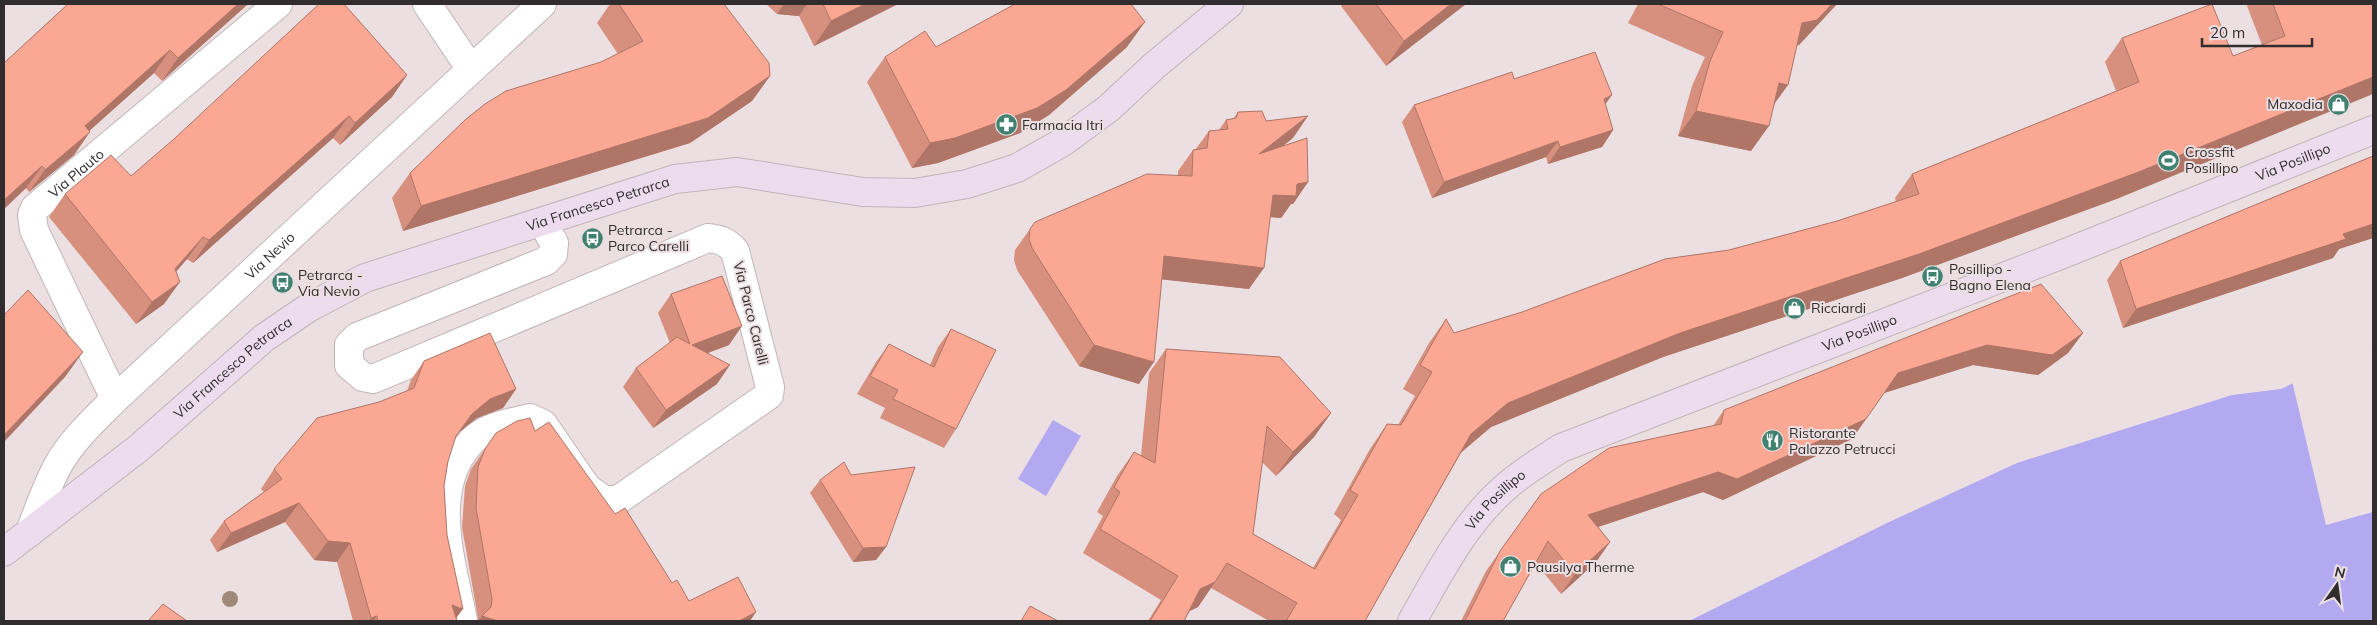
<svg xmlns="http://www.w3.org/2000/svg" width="2377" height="625" font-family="Mulish,sans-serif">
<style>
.water{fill:#b3a9f1}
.pier{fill:#ebdfe2}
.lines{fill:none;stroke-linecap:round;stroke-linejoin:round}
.street-casing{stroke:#c0b5b8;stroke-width:30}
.secondary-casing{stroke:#c0b5b8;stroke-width:30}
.street{stroke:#fff;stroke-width:28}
.secondary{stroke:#ecdcee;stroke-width:28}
.tree{fill:#9f8978}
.wall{fill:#d7907e}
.shaded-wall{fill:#af7567}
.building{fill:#faa793;stroke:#af7567}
.labels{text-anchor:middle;stroke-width:4;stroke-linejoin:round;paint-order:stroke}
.poi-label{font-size:14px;fill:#312d2e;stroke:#ebdfe2;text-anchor:start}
.street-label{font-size:14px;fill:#312d2e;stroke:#ebdfe2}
</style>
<rect width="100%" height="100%" fill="#ebdfe2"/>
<!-- water -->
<path class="water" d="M2373 345V621H1689L1887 523 2017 463 2232 395 2281 389Z
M1053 420 1081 436 1046 496 1018 479Z"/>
<!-- pier -->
<path class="pier" d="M2372 343 2373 512 2326 525 2292 381Z"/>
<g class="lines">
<defs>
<g id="street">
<path d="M427 4 470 68"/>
<path id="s1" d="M115 399 34 230 32 215 35 208 278 4"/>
<path id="s2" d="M30 532C38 510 46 488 57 467 71 441 94 420 115 399L542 4"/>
<path d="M463 621C453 565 426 490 471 442 485 426 511 423 530 418L543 424 587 488 604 500H618L769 395 770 387 735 251C727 242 720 239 708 238L373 379 363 377 349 365V345L357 337 546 261 553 254 554 243 543 223"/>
</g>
<g id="secondary">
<path id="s3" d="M4 552 140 447 264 338 308 308 365 278 675 179 737 172 863 192 915 193 967 184 1017 168 1063 142 1109 108 1154 66 1229 4"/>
<path id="s4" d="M1412 621C1439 574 1465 521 1508 485 1524 471 1543 460 1561 448L2058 256 2373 130"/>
</g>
</defs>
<!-- street casing -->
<use href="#street" class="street-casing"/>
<!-- secondary casing -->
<use href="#secondary" class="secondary-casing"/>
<!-- street -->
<use href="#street" class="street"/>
<!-- secondary -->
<use href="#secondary" class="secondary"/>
</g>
<!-- trees -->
<circle class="tree" cx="230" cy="599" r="8"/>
<!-- wall -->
<path class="wall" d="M68 4H248L162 81 154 73 89 131 74 155 29 192 26 188 4 209V63Z
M610 4H724L770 76 752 101 690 143 403 231 392 198 410 173 601 62 618 54 597 23Z
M766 4H898L814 46 799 16 777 14Z
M1343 4H1466L1386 66 1341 6Z
M1638 4H1837L1799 45 1797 46 1774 105 1751 151 1678 136 1692 86 1705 57 1628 23Z
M2249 4H2373L2119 198 1902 278 1663 357 1491 427 1461 453 1365 621H1269L1211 588 1198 607 1190 611 1184 621H1148L1161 600 1083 553 1103 516 1097 512 1117 476 1134 452 1141 456 1149 373 1166 349 1331 413 1314 437 1276 476 1262 462 1253 534 1313 568 1341 520 1334 514 1370 449 1387 424 1398 425 1415 396 1403 389 1429 343 1446 319 1454 333 1729 250 1837 221 1896 202 1895 198 1912 174 2116 91 2105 62 2122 38 2233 56 2262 45 2247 6Z
M936 47H1127L1049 115 1020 133 938 163 912 168 867 82 885 57Z
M407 75 392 97 340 145 333 138 193 263 187 259 176 272 164 304 136 324 49 217 65 194 131 176Z
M1514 79 1605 104 1613 130 1602 147 1548 164 1546 157 1432 198 1402 122 1414 105Z
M1238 112 1266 121 1293 138 1282 147 1308 182 1293 204H1291L1281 218 1270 217 1249 289 1162 279 1139 384 1079 366 1017 270 1014 260 1015 250 1035 222 1178 176V171L1193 150H1195L1209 131 1219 130 1226 120 1233 119Z
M2373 156V238L2339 249 2333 258 2123 328 2107 280 2120 261Z
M671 294 729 345 707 353 717 384 653 428 623 387 636 368 670 343 658 313Z
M951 329 956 429 944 448 880 418 885 408 857 394 876 362 889 344 930 365 938 347Z
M2083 333 2068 353 2038 375 1973 365 1884 393 1852 439 1723 500 1703 492 1598 527 1610 542 1596 562 1561 594 1536 563 1503 621H1461L1486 571 1541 494 1713 426 1724 410Z
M424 361 516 389 503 408 477 418 459 432 456 436 448 461 444 486 447 535 457 621H353L337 562 314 560 285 522 217 552 210 540 224 521 264 492 261 489 274 469 379 402 407 391 411 380Z
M535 431 615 514 672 583 689 601 750 621H478V618L462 527 465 486 471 469 496 433Z
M851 475 886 547 876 560 853 562 810 493 820 480Z"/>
<!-- shaded-wall -->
<path class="shaded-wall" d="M238 4H248L162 81 178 58Z
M784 4H807L799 16 777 14Z
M865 4H898L814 46 831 21Z
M1451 4H1466L1386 66 1404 41Z
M1832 4H1837L1799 45 1784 48 1802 23Z
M1145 22 1127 47 1049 115 1020 133 938 163 912 168 930 143Z
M170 50 154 73 69 149 85 126Z
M407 75 392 97 340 145 355 123Z
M770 76 752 101 690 143 403 231 421 206Z
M2373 77V94L2119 198 1902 278 1663 357 1491 427 1454 458 1471 434 1508 403 1680 333Z
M1779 83 1788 85 1770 110Z
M1612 95 1600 112 1604 99Z
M1696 111 1769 126 1751 151 1678 136Z
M349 116 333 138 193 263 209 240Z
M1308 116 1293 138 1244 176 1259 154Z
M1613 130 1602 147 1548 164 1560 147Z
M90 132 74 155 29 192 45 170Z
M1558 141 1546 157 1432 198 1444 182Z
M42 166 26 188 4 209V200Z
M1308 182 1293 204H1291L1281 218 1258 216 1273 195 1297 184Z
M2373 224V238L2339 249 2333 258 2123 328 2136 309 2343 234Z
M203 237 187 259 159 291 175 269Z
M1164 256 1264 268 1249 289 1149 278Z
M180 282 164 304 136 324 152 302Z
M742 326 729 345 679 364 692 345Z
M2083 333 2068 353 2038 375 1973 365 1884 393 1898 373 1987 345Z
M1094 345 1154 362 1139 384 1079 366Z
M83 352 65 377 4 442V435Z
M730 365 717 384 653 428 666 410Z
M516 389 503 408 477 418 458 433 472 414 490 399Z
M1331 413 1314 437 1276 476 1293 452Z
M1866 419 1852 439 1723 500 1703 492 1574 535 1588 515Z
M299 503 285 522 217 552 231 533Z
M328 541 350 543 337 562 314 560Z
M1610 542 1596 562 1561 594 1575 574Z
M886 547 876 560 853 562 863 548Z
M1215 582 1198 607 1183 614 1200 589Z
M452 605 463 609 454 621Z
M756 612 750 621H739Z
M377 616 373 621H369L371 618Z
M482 616 498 621H478Z"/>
<!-- building -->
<path class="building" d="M68 4H238L178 58 170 50 85 126 90 132 45 170 42 166 4 200V63Z
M319 4H344L407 75 355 123 349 116 209 240 203 237 175 269 180 282 152 302 65 194 111 155 131 176 174 139Z
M619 4H724L769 63 770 76 708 118 421 206 410 173 465 120 485 104 506 91 601 62 643 41Z
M823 4H865L831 21Z
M1015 4H1131L1145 22 1066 90 1037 108 955 138 930 143 885 57 925 31 936 47Z
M1376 4H1451L1404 41Z
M1658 4H1832L1817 20 1802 23 1788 85 1779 83 1769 126 1696 111 1710 61 1723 32Z
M2212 4 2233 56 2285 36 2273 4H2373V77L2136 173 1919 254 1680 333 1508 403 1471 434 1365 621H1286L1297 603 1227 563 1215 582 1200 589 1184 621H1150L1178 576 1100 529 1120 492 1114 487 1134 452 1155 463 1166 349 1280 357 1331 413 1293 452 1267 426 1253 534 1315 569 1358 495 1350 490 1387 424 1401 425 1432 372 1420 365 1446 319 1454 333 1522 312 1665 259 1729 250 1837 221 1919 194 1912 174 2139 82 2122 38Z
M1595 52 1612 95 1604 99 1613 130 1560 147 1558 141 1444 182 1414 105 1512 72 1514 79Z
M1262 111 1266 121 1308 116 1259 154 1307 138 1308 182 1297 184 1296 196 1273 195 1264 268 1164 256 1154 362 1094 345 1032 248 1029 239 1030 229 1035 222 1147 174 1192 176 1193 150 1207 148 1209 131 1228 129 1226 120 1236 118 1238 112Z
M2373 156V224L2343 234 2346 239 2136 309 2120 261Z
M722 276 742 326 692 345 730 365 666 410 636 368 677 337 690 344 671 294Z
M2041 284 2083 333 2052 355 1987 345 1898 373 1866 419 1737 479 1718 472 1588 515 1610 542 1575 574 1548 541 1503 621H1465L1500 551 1541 494 1609 448 1721 424 1724 410Z
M28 290 83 352 4 435V315Z
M951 329 996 350 956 429 893 399 898 390 870 376 889 344 934 367Z
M490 333 516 389 490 399 472 414 456 436 448 461 444 486 447 535 463 609 452 605 457 621H378L377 616 371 618 350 543 328 541 299 503 231 533 224 521 282 479 274 469 317 418 379 402 414 388 424 361Z
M530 418 535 431 549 422 615 514 625 508 672 583 677 580 689 601 738 577 756 612 739 621H498L482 616 491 607 492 599 476 508 478 467 485 449 496 433 517 421Z
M844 462 851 475 915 467 886 547 863 548 820 480Z
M163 604 187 621H148Z
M1030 606 1058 621H1021Z"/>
<!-- icons -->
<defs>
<symbol id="shop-disc" viewBox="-11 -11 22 22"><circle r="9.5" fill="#418170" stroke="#ebdfe2"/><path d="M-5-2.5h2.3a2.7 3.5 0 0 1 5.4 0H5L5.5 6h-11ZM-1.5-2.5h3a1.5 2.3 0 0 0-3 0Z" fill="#fff"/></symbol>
<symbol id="pharmacy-disc" viewBox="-11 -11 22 22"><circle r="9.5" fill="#418170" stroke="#ebdfe2"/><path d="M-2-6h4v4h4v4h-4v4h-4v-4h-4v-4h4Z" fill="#fff"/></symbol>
<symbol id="stadium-disc" viewBox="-11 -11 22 22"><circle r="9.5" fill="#418170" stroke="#ebdfe2"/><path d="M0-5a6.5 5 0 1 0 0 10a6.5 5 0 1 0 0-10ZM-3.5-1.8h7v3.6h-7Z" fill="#fff"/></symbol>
<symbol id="bus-disc" viewBox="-11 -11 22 22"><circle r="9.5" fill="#418170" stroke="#ebdfe2"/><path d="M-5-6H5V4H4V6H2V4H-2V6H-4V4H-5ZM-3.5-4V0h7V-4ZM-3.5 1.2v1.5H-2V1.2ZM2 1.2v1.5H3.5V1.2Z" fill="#fff"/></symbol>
<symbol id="restaurant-disc" viewBox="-11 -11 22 22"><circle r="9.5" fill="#418170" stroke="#ebdfe2"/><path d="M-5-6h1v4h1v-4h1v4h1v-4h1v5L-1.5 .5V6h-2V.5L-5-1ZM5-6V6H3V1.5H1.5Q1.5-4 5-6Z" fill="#fff"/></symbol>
</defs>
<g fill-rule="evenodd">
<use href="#shop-disc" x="2326" y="92" width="25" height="25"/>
<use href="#pharmacy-disc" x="994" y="112" width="25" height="25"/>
<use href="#stadium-disc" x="2156" y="148" width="25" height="25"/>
<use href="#bus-disc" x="580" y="226" width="25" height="25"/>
<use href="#bus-disc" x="1920" y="264" width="25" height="25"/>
<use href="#bus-disc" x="270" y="270" width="25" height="25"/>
<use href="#shop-disc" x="1782" y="296" width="25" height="25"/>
<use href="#restaurant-disc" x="1760" y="428" width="25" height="25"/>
<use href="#shop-disc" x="1498" y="554" width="25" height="25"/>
</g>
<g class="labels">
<!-- poi labels -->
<g class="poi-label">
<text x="2323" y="109" text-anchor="end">Maxodia</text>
<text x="1022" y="130">Farmacia Itri</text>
<text x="2185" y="157">Crossfit<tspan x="2185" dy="16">Posillipo</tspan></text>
<text x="608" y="235">Petrarca -<tspan x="608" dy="16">Parco Carelli</tspan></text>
<text x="1949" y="274">Posillipo -<tspan x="1949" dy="16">Bagno Elena</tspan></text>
<text x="298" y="280">Petrarca -<tspan x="298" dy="16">Via Nevio</tspan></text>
<text x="1811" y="313">Ricciardi</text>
<text x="1789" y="438">Ristorante<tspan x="1789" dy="16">Palazzo Petrucci</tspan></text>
<text x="1527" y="572">Pausilya Therme</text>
</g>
<!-- street labels -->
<g class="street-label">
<text dy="5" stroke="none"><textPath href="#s4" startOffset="1018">Via Posillipo</textPath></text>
<text dy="5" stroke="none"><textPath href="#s1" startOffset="264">Via Plauto</textPath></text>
<text dy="5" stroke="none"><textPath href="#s3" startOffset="699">Via Francesco Petrarca</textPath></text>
<text dy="5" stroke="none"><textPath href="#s2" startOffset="371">Via Nevio</textPath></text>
<text transform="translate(751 313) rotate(76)" y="5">Via Parco Carelli</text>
<text dy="5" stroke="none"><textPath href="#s4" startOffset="552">Via Posillipo</textPath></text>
<text dy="5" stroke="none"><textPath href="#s3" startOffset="294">Via Francesco Petrarca</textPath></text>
<text dy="5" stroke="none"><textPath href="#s4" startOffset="148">Via Posillipo</textPath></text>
</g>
</g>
<!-- border -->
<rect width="2377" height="625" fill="none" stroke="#312d2e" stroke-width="10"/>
<!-- north arrow -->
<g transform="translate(2337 585) rotate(14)" stroke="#ebdfe2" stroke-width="4" paint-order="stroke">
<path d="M0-4L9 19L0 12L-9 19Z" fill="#312d2e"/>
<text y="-8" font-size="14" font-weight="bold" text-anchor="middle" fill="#312d2e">N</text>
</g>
<!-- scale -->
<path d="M2202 38v8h110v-8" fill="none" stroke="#312d2e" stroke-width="2.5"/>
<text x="2210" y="38" font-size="15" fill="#312d2e" stroke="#ebdfe2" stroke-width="4" paint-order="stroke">20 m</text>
</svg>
